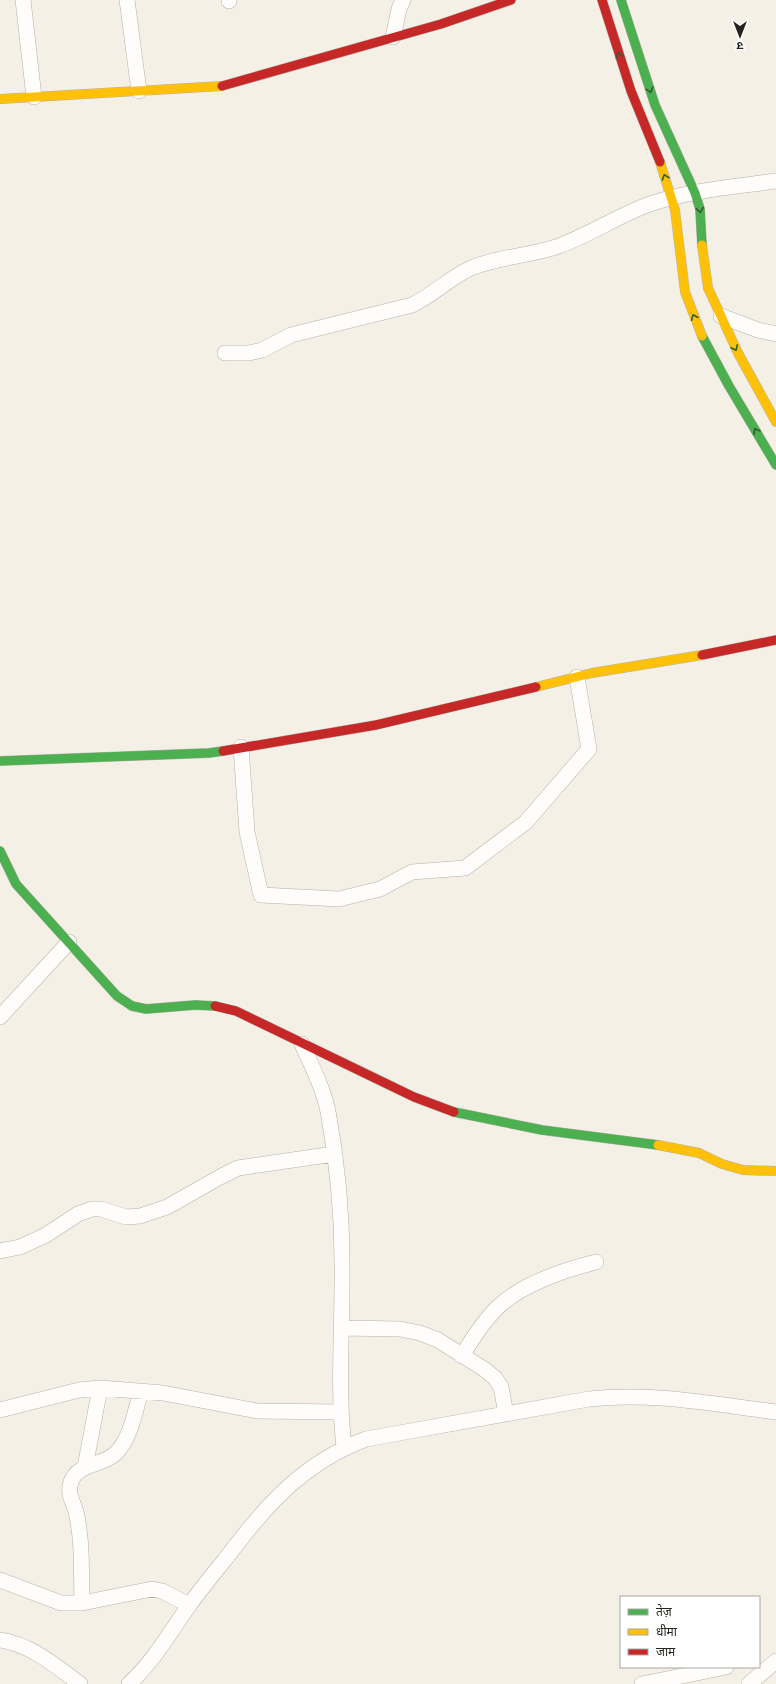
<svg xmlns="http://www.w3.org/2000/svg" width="776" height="1684" font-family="Signika,'Noto Sans Devanagari',sans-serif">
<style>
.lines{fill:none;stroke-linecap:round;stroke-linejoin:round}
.street-casing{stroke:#b5b1a8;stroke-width:16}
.fast-casing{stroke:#b5b1a8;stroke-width:10}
.slow-casing{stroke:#b5b1a8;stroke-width:10}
.jam-casing{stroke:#b5b1a8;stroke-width:10}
.street{stroke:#fefdfb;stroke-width:15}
.fast{stroke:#4caf50;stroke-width:9}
.slow{stroke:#ffc107;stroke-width:9}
.jam{stroke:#c62828;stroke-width:9}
.oneway{stroke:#355b31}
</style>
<rect width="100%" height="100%" fill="#f5f0e5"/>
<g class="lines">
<defs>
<path id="street" d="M23 0 34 97
M127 0 139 91
M229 0V1
M393 37 399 9 403 0
M721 316 758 330 776 334
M225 353H249L262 350 291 335 412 305C433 295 449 278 471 268 499 256 531 256 559 246 591 234 619 215 650 204 690 190 734 187 776 181
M241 747 247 832 261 895 339 899 380 889 412 872 465 868 526 822 589 749 577 677
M0 1017 69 942
M302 1044C312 1067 325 1091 329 1117 337 1162 342 1217 342 1262 343 1324 337 1386 344 1447
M0 1251 20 1247 46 1235 78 1214 92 1209H101L126 1217 140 1216 167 1207 220 1177 238 1168 334 1154
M341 1328 400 1329 420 1333 438 1340 484 1369 495 1378 501 1387 506 1414
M462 1356C472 1339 483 1322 497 1308 520 1285 564 1270 596 1262
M0 1410 79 1390 100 1388 163 1393 257 1411 340 1412
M85 1467 100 1388
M0 1580 61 1603H82L152 1589 162 1591 189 1605
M82 1603C81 1574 83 1541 76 1512 73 1501 67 1494 71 1482 77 1463 103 1466 116 1453 131 1438 135 1411 141 1391
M0 1640C30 1644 56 1666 80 1684
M129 1684C153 1662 169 1634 188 1607 200 1590 214 1573 227 1557 266 1505 303 1463 366 1439L589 1399C653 1392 713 1404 776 1412
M642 1684 726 1667
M749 1684 776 1661"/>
<path id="fast" d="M621 0 655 105 695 193 700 209 702 245
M702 336 729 386 776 465
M0 761 209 753 223 751
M0 851 16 884 117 996 132 1006 146 1009 195 1005 215 1006
M454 1112 542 1130 658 1145"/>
<path id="slow" d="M0 99 222 86
M660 162 675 210 685 292 702 336
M702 245 708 288 738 353 776 422
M536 687 592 673 702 655
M658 1145 699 1153 722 1164 743 1170 776 1171"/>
<path id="jam" d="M602 0 631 91 660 162
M222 86 441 24 511 0
M702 655 776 640
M223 751 376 725 536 687
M215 1006 236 1011 414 1097 454 1112"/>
</defs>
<!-- street casing -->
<use href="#street" class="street-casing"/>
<!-- fast casing -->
<use href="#fast" class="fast-casing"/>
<!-- slow casing -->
<use href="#slow" class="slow-casing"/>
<!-- jam casing -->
<use href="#jam" class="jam-casing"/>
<!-- street -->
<use href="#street" class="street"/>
<!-- fast -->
<use href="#fast" class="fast"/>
<!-- slow -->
<use href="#slow" class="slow"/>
<!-- jam -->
<use href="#jam" class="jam"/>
</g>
<!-- one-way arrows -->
<defs><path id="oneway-chevron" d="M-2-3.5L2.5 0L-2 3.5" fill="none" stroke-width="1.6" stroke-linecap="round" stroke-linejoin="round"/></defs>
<g class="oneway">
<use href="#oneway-chevron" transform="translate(619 55) rotate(-108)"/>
<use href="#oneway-chevron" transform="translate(650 90) rotate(72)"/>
<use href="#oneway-chevron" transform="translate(665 177) rotate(-109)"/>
<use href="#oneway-chevron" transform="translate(700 210) rotate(81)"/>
<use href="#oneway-chevron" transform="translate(694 317) rotate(-113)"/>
<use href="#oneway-chevron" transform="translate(735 348) rotate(65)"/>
<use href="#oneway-chevron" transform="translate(756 431) rotate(-121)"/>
</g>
<!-- legend -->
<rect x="620" y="1596" width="140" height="72" fill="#ffffff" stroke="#a8a7a4"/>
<rect x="628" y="1609" width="20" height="6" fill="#4caf50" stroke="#a8a7a4"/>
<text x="656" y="1616" font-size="12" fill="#26231c">तेज़</text>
<rect x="628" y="1629" width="20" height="6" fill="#ffc107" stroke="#a8a7a4"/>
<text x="656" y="1636" font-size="12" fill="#26231c">धीमा</text>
<rect x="628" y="1649" width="20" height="6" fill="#c62828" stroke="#a8a7a4"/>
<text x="656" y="1656" font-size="12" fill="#26231c">जाम</text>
<!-- north arrow -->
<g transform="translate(740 36) rotate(180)" stroke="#ffffff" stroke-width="3" paint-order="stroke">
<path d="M0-3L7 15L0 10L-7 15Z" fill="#26231c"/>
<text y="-6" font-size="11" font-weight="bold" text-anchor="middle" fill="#26231c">उ</text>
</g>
</svg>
